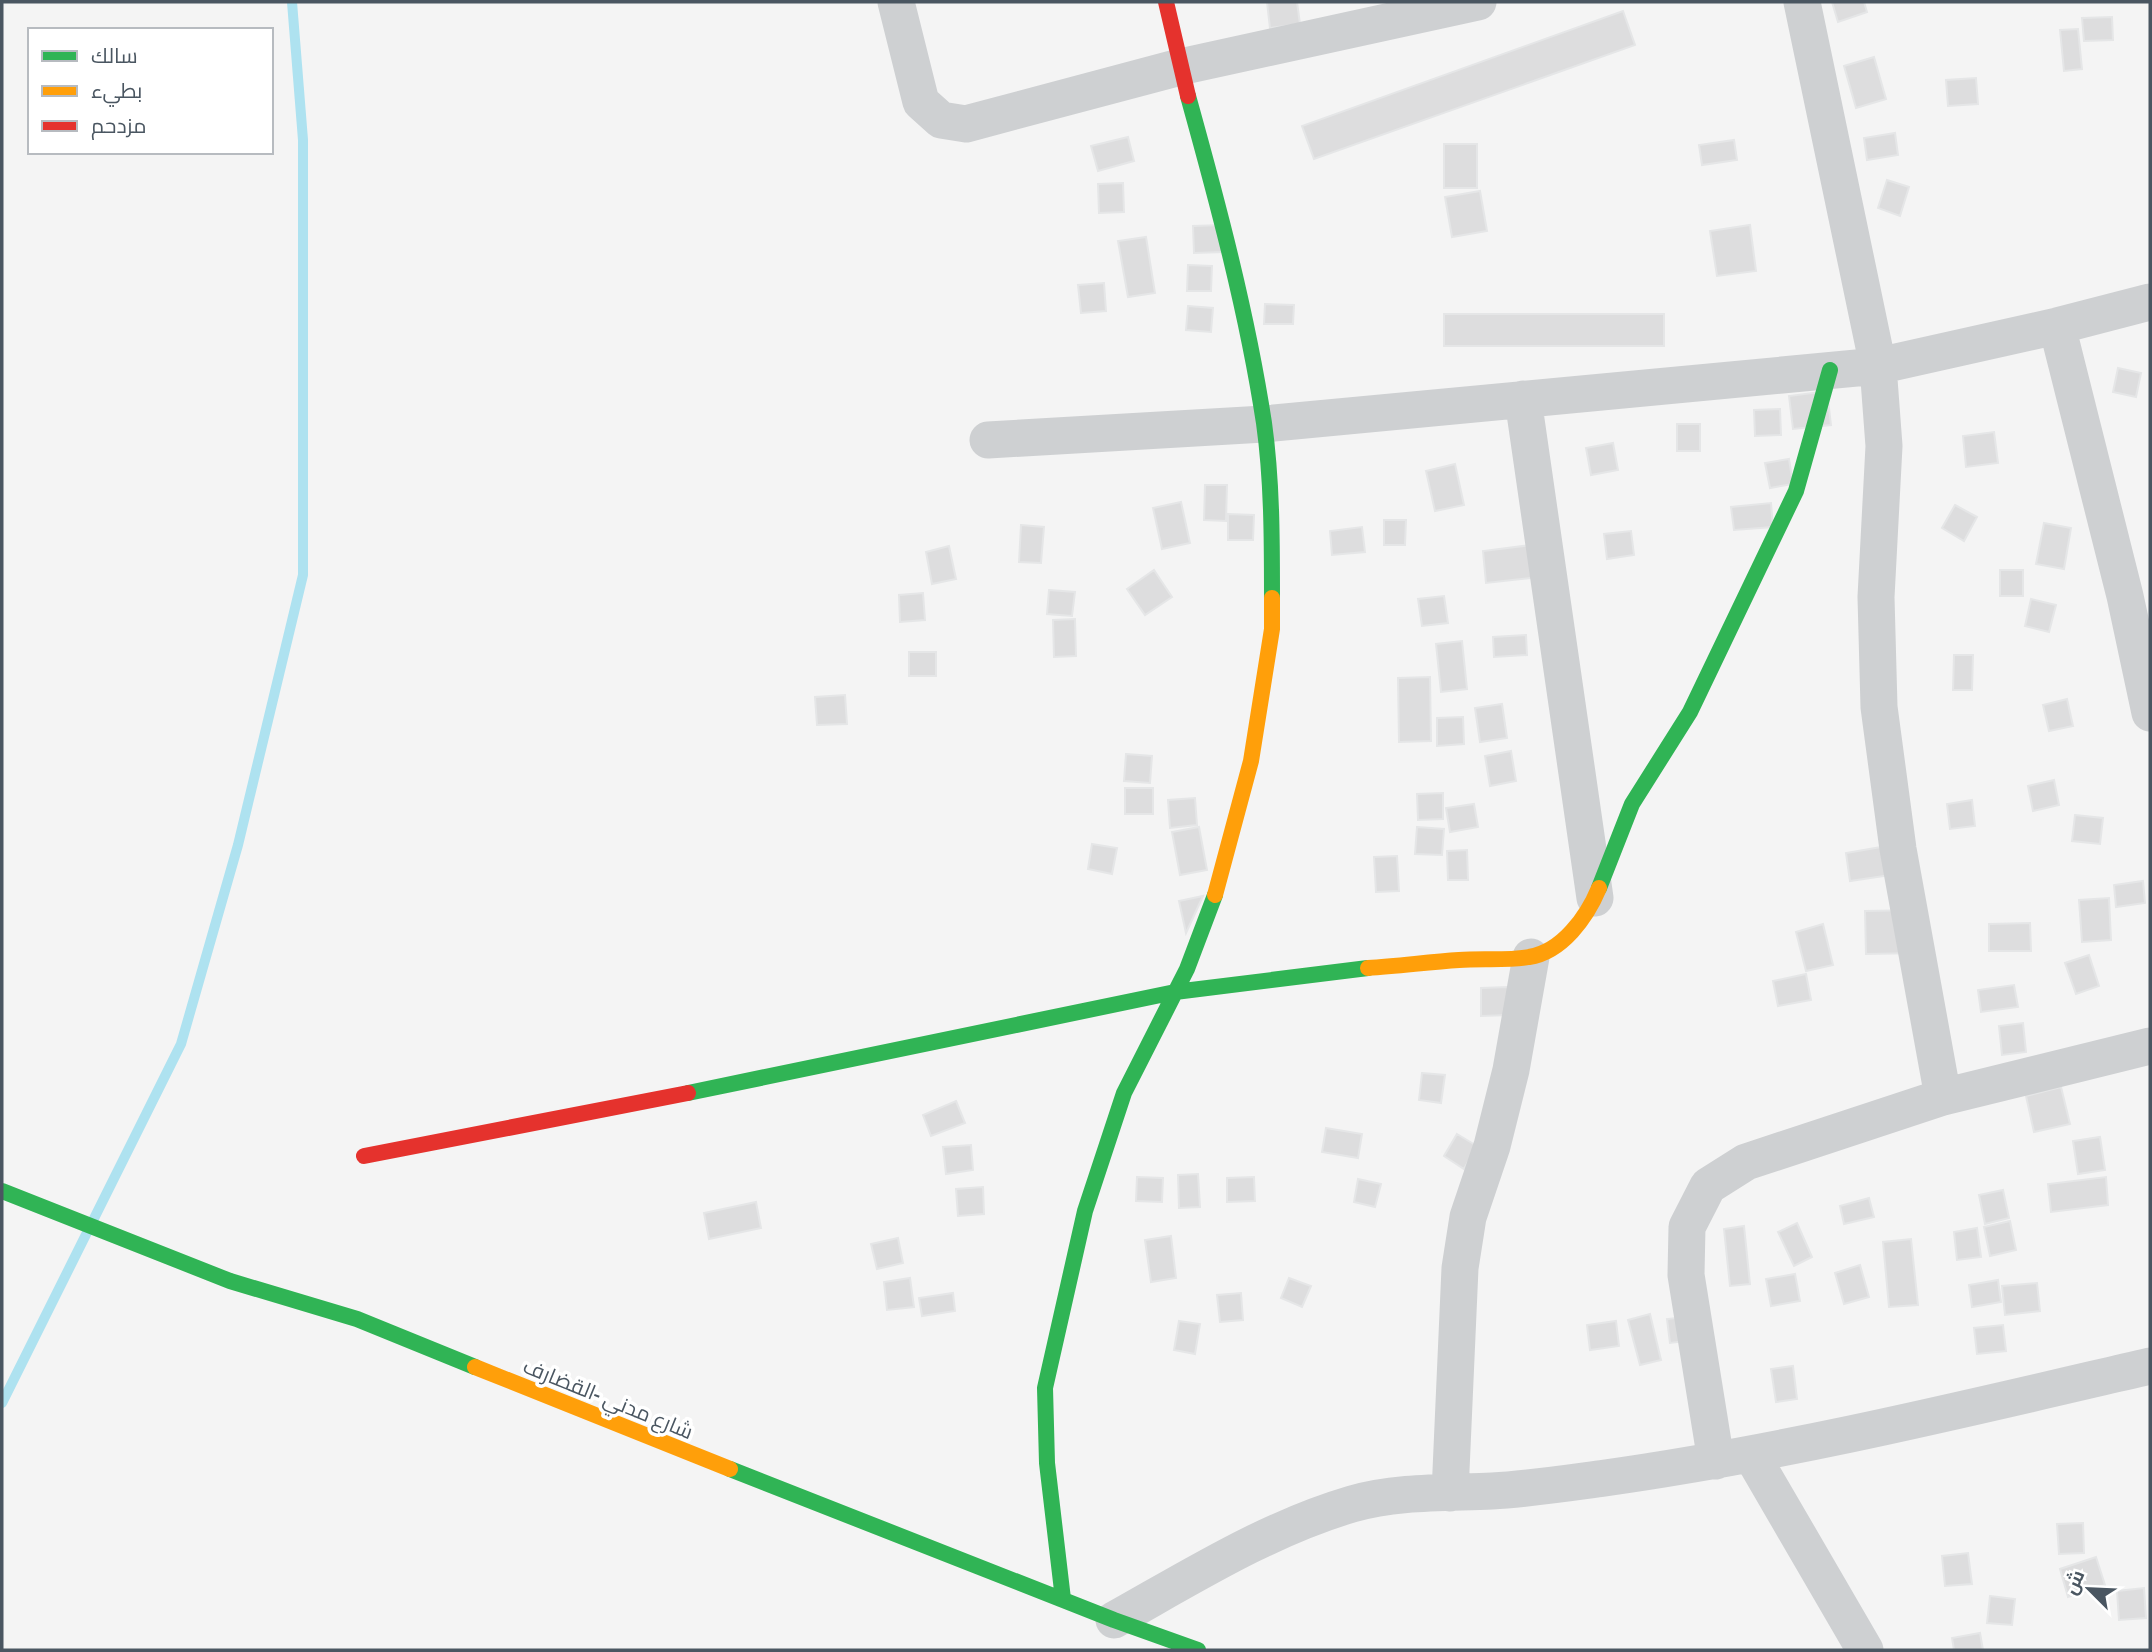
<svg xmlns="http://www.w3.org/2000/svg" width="2152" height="1652" font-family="'Archivo Narrow',Cairo,sans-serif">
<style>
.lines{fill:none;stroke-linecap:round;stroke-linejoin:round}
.stream{stroke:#aee2f0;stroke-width:10}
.building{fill:#ddddde;stroke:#e5e6e7;stroke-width:2}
.street{stroke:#ced0d2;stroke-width:37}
.fast{stroke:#30b455;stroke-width:16}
.slow{stroke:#ff9f0a;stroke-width:16}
.jam{stroke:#e5322d;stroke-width:16}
.labels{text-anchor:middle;stroke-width:7;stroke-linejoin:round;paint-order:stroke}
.street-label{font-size:21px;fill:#4a5661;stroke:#fff}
</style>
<rect width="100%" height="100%" fill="#f4f4f4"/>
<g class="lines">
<!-- stream -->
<path class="stream" d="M2 1403 181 1044 238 845 303 575V140L292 2"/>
</g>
<!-- building -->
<path class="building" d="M1267 2H1297L1300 24 1270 28Z
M1832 2H1864L1867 12 1838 22Z
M1623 11 1635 45 1314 159 1302 126Z
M2112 17 2113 40 2084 41 2082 18Z
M2078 29 2082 69 2064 71 2060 30Z
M1874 57 1886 99 1856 108 1844 66Z
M1976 78 1978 104 1948 106 1946 80Z
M1895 133 1898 155 1867 160 1864 138Z
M1128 137 1134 161 1098 171 1091 146Z
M1734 140 1737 160 1702 165 1699 145Z
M1444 144H1477V188H1444Z
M1887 180 1909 187 1900 216 1878 208Z
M1123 183 1124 212 1099 213 1098 184Z
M1480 191 1487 231 1452 237 1445 197Z
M1223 225 1224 252 1194 253 1193 226Z
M1750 225 1756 271 1717 276 1710 231Z
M1146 237 1155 293 1128 297 1118 241Z
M1188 265 1212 266 1211 291H1187Z
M1104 283 1106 311 1081 313 1078 285Z
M1265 304 1294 305 1293 324H1264Z
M1188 306 1213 308 1211 332 1186 330Z
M1444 314H1664V346H1444Z
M2118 368 2141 373 2136 397 2113 392Z
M1827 391 1831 425 1793 429 1789 396Z
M1780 409 1781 435 1755 436 1754 410Z
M1677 424H1700V451H1677Z
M1994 432 1998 463 1966 467 1963 436Z
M1613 443 1618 470 1591 475 1586 448Z
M1789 459 1793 484 1770 488 1765 463Z
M1455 464 1464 505 1435 511 1426 471Z
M1205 485H1227L1226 521 1204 520Z
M1181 502 1190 543 1162 549 1153 508Z
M1771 503 1773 527 1734 530 1731 507Z
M1955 505 1977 517 1964 541 1942 528Z
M1228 514 1254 515 1253 540H1228Z
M1384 520H1406L1405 545H1384Z
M2044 523 2071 528 2064 569 2036 564Z
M1021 525 1044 527 1041 563 1019 562Z
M1362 527 1365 552 1332 555 1330 531Z
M1631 531 1634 555 1607 559 1604 534Z
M1555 542 1558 575 1486 583 1483 551Z
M949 546 956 579 932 584 926 552Z
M1154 570 1172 597 1145 615 1127 589Z
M2000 570H2023V596H2000Z
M1049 590 1075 592 1072 616 1047 614Z
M923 593 925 620 900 622 899 595Z
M1444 596 1448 623 1422 626 1418 599Z
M2031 599 2056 605 2049 632 2025 626Z
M1075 619 1076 656 1054 657 1053 620Z
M1526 635 1527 655 1494 657 1493 637Z
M1462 641 1467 689 1441 692 1436 644Z
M909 652H936V676H909Z
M1954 655H1973L1972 690H1953Z
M1430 677 1431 741 1399 742 1398 678Z
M845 695 847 724 817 725 815 697Z
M2067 699 2073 726 2049 731 2043 705Z
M1502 704 1507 738 1480 742 1475 708Z
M1463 717 1464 744 1437 746V718Z
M1511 751 1516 781 1490 786 1485 756Z
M1126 754 1152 756 1150 783 1124 781Z
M2054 780 2059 805 2033 811 2028 786Z
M1125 788H1153V814H1125Z
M1443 793V819L1418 820 1417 794Z
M1195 798 1197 825 1170 828 1168 800Z
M1972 800 1975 826 1950 829 1947 804Z
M1474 804 1478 827 1450 832 1446 808Z
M2075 815 2103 818 2100 844 2072 841Z
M1199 827 1207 870 1180 875 1172 832Z
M1417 827 1444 829 1442 855 1415 854Z
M1092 844 1117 848 1112 874 1088 869Z
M1887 846 1891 875 1850 881 1846 853Z
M1467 850 1468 880H1448L1447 851Z
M1397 856 1399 891 1376 892 1374 857Z
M2143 881 2145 903 2116 907 2114 885Z
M1203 896 1186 933 1179 901Z
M2109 898 2111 940 2082 942 2079 900Z
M1918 910 1919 953 1866 954 1865 911Z
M2030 923 2031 951H1989V924Z
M1823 924 1833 965 1806 971 1796 932Z
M2089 955 2099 986 2076 994 2065 963Z
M1806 974 1811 1000 1778 1006 1773 981Z
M2014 985 2018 1007 1981 1012 1978 990Z
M1508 987 1509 1015 1481 1016V988Z
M2023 1023 2026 1052 2002 1055 1999 1026Z
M1422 1073 1445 1075 1441 1103 1419 1100Z
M2061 1087 2070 1124 2034 1132 2026 1096Z
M956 1101 965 1123 931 1136 923 1115Z
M1326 1128 1362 1134 1358 1158 1322 1152Z
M1457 1134 1477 1146 1464 1169 1444 1156Z
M2100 1137 2105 1170 2078 1174 2073 1141Z
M971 1145 973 1170 946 1174 943 1147Z
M1198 1174 1200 1207 1179 1208 1178 1175Z
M1137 1177 1163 1178 1162 1202 1136 1201Z
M1254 1177 1255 1201 1227 1202V1178Z
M2106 1177 2108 1205 2051 1212 2048 1184Z
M1358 1179 1381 1184 1375 1207 1354 1202Z
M983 1187 984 1214 958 1216 956 1189Z
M2003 1190 2009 1218 1985 1224 1979 1195Z
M1869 1198 1874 1217 1844 1224 1840 1206Z
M756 1202 761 1228 709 1239 704 1213Z
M2010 1221 2016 1250 1990 1256 1984 1227Z
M1797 1223 1812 1257 1794 1266 1778 1232Z
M1744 1226 1750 1284 1730 1286 1724 1229Z
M1977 1228 1981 1257 1957 1260 1954 1232Z
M1171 1236 1176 1278 1151 1282 1145 1240Z
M898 1238 903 1263 877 1269 871 1244Z
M1911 1239 1918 1305 1889 1307 1883 1242Z
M1860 1265 1869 1297 1844 1304 1835 1273Z
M1795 1274 1800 1301 1771 1306 1766 1279Z
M910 1278 914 1307 887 1310 884 1282Z
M1289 1278 1311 1286 1302 1307 1281 1298Z
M1998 1280 2001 1302 1972 1307 1969 1285Z
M2037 1283 2040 1311 2005 1315 2002 1286Z
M953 1293 955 1311 922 1316 919 1298Z
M1241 1293 1243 1320 1220 1322 1217 1295Z
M1650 1314 1661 1360 1640 1365 1628 1320Z
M1692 1316 1695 1340 1670 1343 1667 1319Z
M1179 1321 1200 1324 1195 1354 1174 1350Z
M1616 1321 1619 1346 1590 1350 1587 1325Z
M2003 1325 2006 1351 1977 1354 1974 1328Z
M1793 1366 1797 1399 1776 1402 1771 1369Z
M2083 1523 2084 1553 2059 1554 2057 1524Z
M1968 1553 1972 1584 1945 1586 1942 1556Z
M2096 1557 2105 1585 2068 1597 2060 1569Z
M2144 1588 2146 1618 2119 1620 2117 1591Z
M1990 1596 2015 1599 2012 1625 1987 1623Z
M1980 1633 1983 1650H1954L1952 1638Z"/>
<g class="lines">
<!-- street -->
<path class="street" d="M896 2 921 102 941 120 966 124 1180 67 1478 2
M1802 2 1878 366 1884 446 1876 597 1879 707 1898 849 1943 1097
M2057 326 2125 596 2150 713
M1523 399 1595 898
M988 440 1264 424 1878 366 2057 326 2150 302
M1751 1454 1865 1650
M1716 1461 1686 1275 1687 1227 1708 1186 1746 1162 1943 1097 2150 1046
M1450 1493 1460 1268 1468 1217 1492 1146 1511 1070 1531 957
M1114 1620C1191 1577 1267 1529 1352 1504 1396 1491 1446 1493 1492 1491 1529 1489 1568 1483 1605 1478 1789 1452 1969 1408 2150 1366"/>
<!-- fast -->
<path class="fast" d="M1188 96C1218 204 1247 312 1264 423 1272 480 1272 540 1272 598
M1599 888 1632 804 1690 712 1796 491 1830 370
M688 1093 1175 992 1368 968
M2 1191 230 1281 357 1319 475 1367
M730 1469 1114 1620 1198 1650
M1063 1599 1047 1463 1045 1388 1085 1211 1124 1093 1187 969 1215 895"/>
<!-- slow -->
<path class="slow" d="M1215 895 1251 761 1272 629V598
M1368 968C1399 966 1429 962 1459 960 1482 958 1507 961 1529 957 1562 952 1587 917 1599 888
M475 1367 730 1469"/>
<!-- jam -->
<path class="jam" d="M1166 2 1188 96
M364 1156 688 1093"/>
</g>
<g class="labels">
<!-- street labels -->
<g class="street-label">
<text transform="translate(608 1399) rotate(22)" y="7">شارع مدني -القضارف</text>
</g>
</g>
<!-- border -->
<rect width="2152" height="1652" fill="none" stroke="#4a5661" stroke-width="7"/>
<!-- legend -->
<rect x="28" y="28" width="245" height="126" fill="#ffffff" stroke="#b7bbc0" stroke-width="2"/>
<rect x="42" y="51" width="35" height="10" fill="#30b455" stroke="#b7bbc0" stroke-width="2"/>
<text x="91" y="63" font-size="21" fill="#4a5661">سالك</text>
<rect x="42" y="86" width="35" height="10" fill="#ff9f0a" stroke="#b7bbc0" stroke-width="2"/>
<text x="91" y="98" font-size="21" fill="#4a5661">بطيء</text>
<rect x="42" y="121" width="35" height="10" fill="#e5322d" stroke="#b7bbc0" stroke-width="2"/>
<text x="91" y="133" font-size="21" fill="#4a5661">مزدحم</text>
<!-- north arrow -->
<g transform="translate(2089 1589) rotate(294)" stroke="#ffffff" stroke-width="5" paint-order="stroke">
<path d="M0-5L12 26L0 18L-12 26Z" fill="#4a5661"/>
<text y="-10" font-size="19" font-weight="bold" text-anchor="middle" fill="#4a5661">ش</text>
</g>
</svg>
